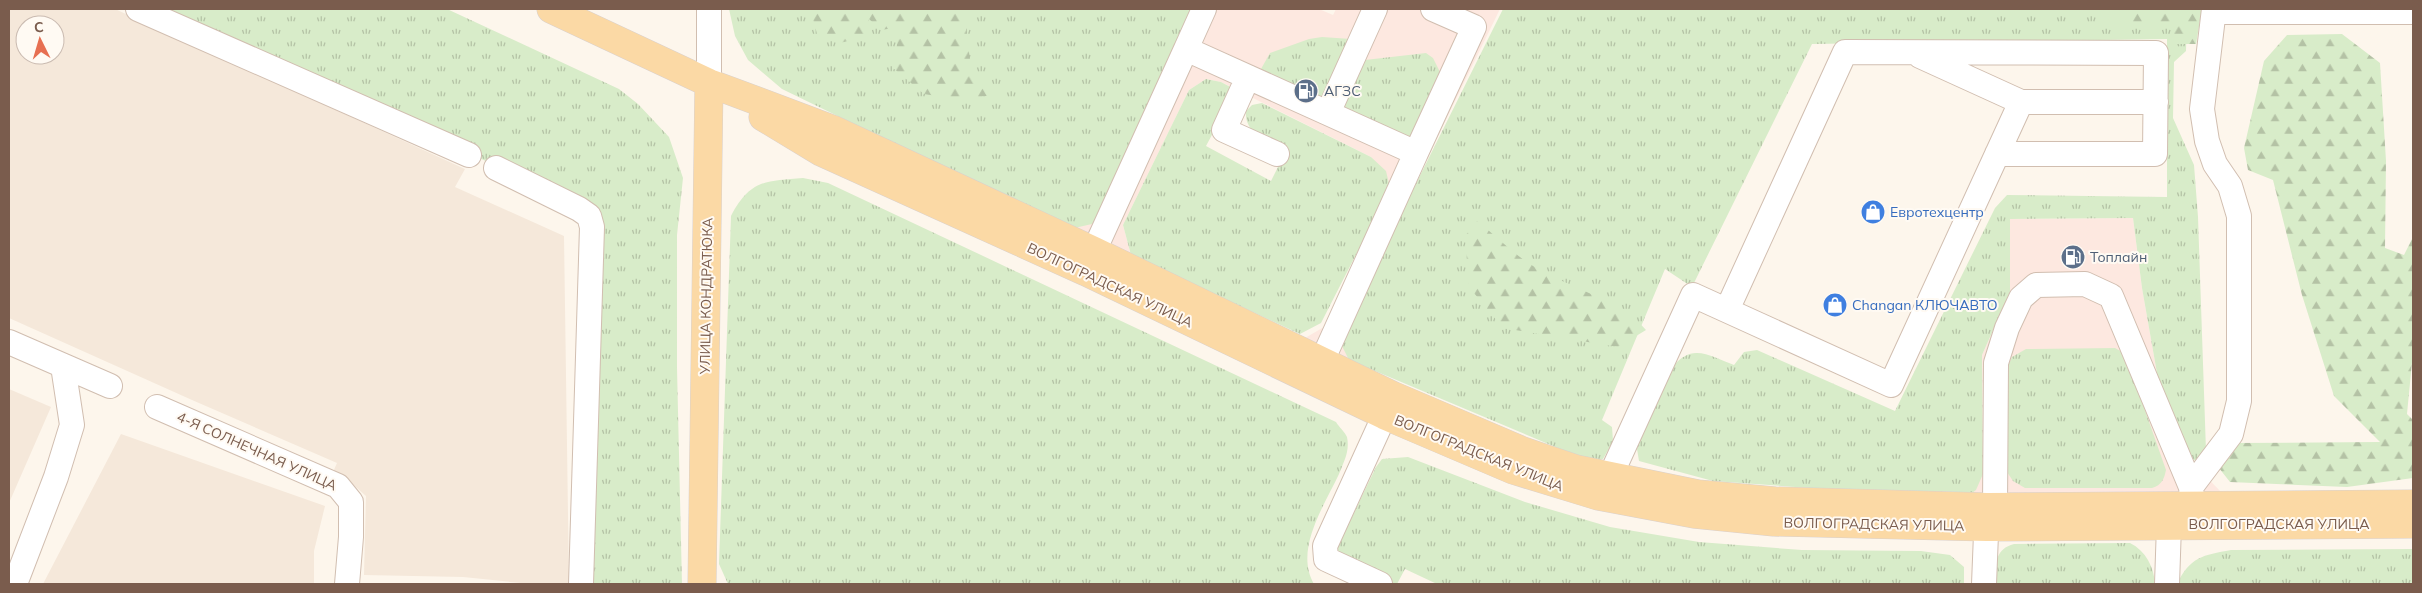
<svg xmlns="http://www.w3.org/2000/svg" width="2422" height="593" font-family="Mulish,sans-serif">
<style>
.residential{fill:#f5e8da;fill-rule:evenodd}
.commercial{fill:#fde8e0}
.grass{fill:url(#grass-tufts)}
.forest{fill:url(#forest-firs)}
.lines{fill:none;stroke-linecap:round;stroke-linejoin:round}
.minor-casing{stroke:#d1beb0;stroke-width:26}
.major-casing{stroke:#dad1cd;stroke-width:29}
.minor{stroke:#fff;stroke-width:24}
.major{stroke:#fbd9a5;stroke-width:28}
.labels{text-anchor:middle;stroke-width:4;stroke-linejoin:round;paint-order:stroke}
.service-label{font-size:14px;fill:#4e5e75;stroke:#fffaf3;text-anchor:start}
.shop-label{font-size:14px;fill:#366cbe;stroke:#fffaf3;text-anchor:start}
.street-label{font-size:14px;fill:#7a5c4d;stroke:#fffaf3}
</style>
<defs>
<pattern id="grass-tufts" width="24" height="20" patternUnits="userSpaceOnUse" patternTransform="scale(1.25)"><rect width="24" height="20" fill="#d8ecc9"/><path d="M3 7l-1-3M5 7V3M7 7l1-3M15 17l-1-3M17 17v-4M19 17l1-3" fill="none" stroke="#b4c2a5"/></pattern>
<pattern id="forest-firs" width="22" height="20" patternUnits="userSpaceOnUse" patternTransform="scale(1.25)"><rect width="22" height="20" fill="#d8ecc9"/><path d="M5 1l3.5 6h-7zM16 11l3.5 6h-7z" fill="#b4c2a5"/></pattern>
</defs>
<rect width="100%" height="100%" fill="#fdf6ec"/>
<!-- residential -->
<path class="residential" d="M9 9H115L465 169 455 187 564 236 569 584H531L463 577 364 575 366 496 348 480 333 472 337 463 192 400 9 318ZM25 25H55V55H25Z
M9 389 51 407 9 503Z
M121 434 325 506 314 551V584H43Z"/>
<!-- commercial -->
<path class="commercial" d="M1197 9H1319L1333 15 1336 9H1500L1346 324 1349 360 1305 338 1324 327 1390 188 1371 157 1221 82 1206 79 1189 90 1123 225 1132 259 1070 229Z
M2133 218 2142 288 2164 413 2185 455 2224 495 1965 498 1983 474 1982 355 2010 292V219Z"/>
<!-- grass -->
<path class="grass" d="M151 9H447L619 89 638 104 669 137 683 178 677 235V368L682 584H590L598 212Z
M729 9H1197L1103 211 1092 224 1070 229 782 89 748 60 735 36Z
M1503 9H2187L2186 51 2174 62 2173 118 2194 165 2198 217 2206 451 2196 461 2185 455 2164 413 2142 288 2133 218 2010 219V292L1982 355 1983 474 1976 490 1965 498 1957 492 1823 489 1713 481 1639 461 1637 449C1646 425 1664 352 1697 353 1708 353 1723 361 1734 365L1744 352 1757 350 1895 411 1995 208 2007 195 2167 197V39L1812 44 1692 287 1665 269 1602 420 1612 427 1613 441 1603 459 1591 462 1349 360 1341 344 1346 324Z
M1322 37 1351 39 1326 96 1311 101 1262 74 1261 69 1270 53 1309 39Z
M1426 53 1433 58 1441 74 1415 135 1408 140 1348 117 1342 104 1365 60Z
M1206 79 1221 82 1236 90 1206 146 1271 181 1286 151C1268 141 1244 134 1246 111L1252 105 1262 103 1371 157 1386 171 1390 188 1321 323 1300 334 1131 255 1123 225 1189 90Z
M803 178 828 183 1336 422C1339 427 1345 432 1347 437 1350 451 1344 461 1339 474 1324 506 1294 550 1314 584H728L719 564 731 216C750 180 765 181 803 178Z
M2115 348 2124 353 2128 362 2166 470C2164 479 2162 485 2152 488H2025L2013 481 2007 472V368L2012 357 2026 349Z
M1408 457 1525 502 1610 527 1699 542 1802 550 1921 551 1950 555 1964 567V584H1437L1405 569 1397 584H1393L1340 562 1337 548 1376 467 1382 459Z
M2130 543C2146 551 2154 567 2155 584H1995C1995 567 1994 549 2014 544Z
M2413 549V584H2177C2190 557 2203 555 2231 550Z"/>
<!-- forest -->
<path class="forest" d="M810 9H964L971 69 1004 93 962 100 924 94 893 68 900 27 881 30 869 19 863 37 840 43 818 37Z
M2109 9H2202L2196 44H2177L2170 25H2118Z
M2342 34 2380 63 2386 161 2385 248 2404 255 2413 237V352L2407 414 2413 420V478L2347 487 2230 482 2215 463 2233 443 2380 442 2334 396 2302 295 2273 180 2248 170 2244 148 2264 61 2287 35Z
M1477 221C1495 235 1513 254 1533 266 1565 286 1624 302 1646 330L1618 347 1503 328 1469 287 1465 236Z"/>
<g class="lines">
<defs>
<path id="minor" d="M138 9 469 155
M2214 12H2413
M1186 49 1204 9
M1920 56 2021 102H2156
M1248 77 1224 130 1277 154
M709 83V9
M1328 113 1375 9
M1416 153 1474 27 1433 9
M496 168 579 209 589 216 592 227 581 584
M1094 251 1186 49 1416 153 1322 361
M1727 310 1845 52 2156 53 2155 154H1997
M9 342 110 386
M157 407 338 486 351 502V537L347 584
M1610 477 1693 295 1891 385 2021 102
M2191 487 2231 434 2239 401V216L2230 186 2215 164 2207 141 2202 109 2214 9
M1995 507 1996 363 2007 328 2021 298 2036 285 2085 284 2111 296 2191 487 2194 524
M15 584 56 477 72 425 63 366
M1380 584 1326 559 1325 546 1392 399
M1984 584 1987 509
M2167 584 2169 525"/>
<path id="major" d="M551 9 709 83 832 129 1094 251 1394 396 1523 451 1576 469 1698 494 1775 501 1987 507 2413 504
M763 117 821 152 1086 272 1384 415 1513 470 1598 496 1694 514 1774 522 1987 527 2413 524
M702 584 709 83"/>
</defs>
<!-- minor casing -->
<use href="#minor" class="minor-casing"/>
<!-- major casing -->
<use href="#major" class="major-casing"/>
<!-- minor -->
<use href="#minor" class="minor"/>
<!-- major -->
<use href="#major" class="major"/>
</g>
<!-- icons -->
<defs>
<symbol id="fuel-disc" viewBox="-11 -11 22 22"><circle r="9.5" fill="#5c6f8a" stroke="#fffaf3"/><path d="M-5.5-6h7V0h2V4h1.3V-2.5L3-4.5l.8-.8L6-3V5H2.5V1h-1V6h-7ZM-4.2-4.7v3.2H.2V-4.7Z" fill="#fff"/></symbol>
<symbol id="shop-disc" viewBox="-11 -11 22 22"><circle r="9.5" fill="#3f7fe0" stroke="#fffaf3"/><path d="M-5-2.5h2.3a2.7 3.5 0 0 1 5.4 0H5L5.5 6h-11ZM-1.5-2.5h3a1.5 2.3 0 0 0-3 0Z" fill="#fff"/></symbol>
</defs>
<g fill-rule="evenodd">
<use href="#fuel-disc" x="1292" y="77" width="28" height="28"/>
<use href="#shop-disc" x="1859" y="198" width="28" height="28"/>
<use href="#fuel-disc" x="2059" y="243" width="28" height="28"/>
<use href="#shop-disc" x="1821" y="291" width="28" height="28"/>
</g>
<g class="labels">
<!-- service labels -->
<g class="service-label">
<text x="1324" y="96">АГЗС</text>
<text x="2090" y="262">Топлайн</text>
</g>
<!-- shop labels -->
<g class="shop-label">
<text x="1890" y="217">Евротехцентр</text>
<text x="1852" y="310">Changan КЛЮЧАВТО</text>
</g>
<!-- street labels -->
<g class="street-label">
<text transform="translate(1110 285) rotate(25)" y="5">ВОЛГОГРАДСКАЯ УЛИЦА</text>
<text transform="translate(706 296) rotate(-89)" y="5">УЛИЦА КОНДРАТЮКА</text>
<text transform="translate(257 451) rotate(24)" y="5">4-Я СОЛНЕЧНАЯ УЛИЦА</text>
<text transform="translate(1479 453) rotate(22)" y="5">ВОЛГОГРАДСКАЯ УЛИЦА</text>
<text transform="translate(1874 524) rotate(1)" y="5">ВОЛГОГРАДСКАЯ УЛИЦА</text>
<text x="2279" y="529">ВОЛГОГРАДСКАЯ УЛИЦА</text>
</g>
</g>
<!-- border -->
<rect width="2422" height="593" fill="none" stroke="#7a5c4d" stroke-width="20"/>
<!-- north arrow -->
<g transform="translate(40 40) rotate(355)"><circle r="24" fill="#fffaf3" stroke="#cabbb1"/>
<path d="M0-4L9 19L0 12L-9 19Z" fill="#e76f51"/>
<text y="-8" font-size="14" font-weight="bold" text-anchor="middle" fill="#7a5c4d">С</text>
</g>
</svg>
